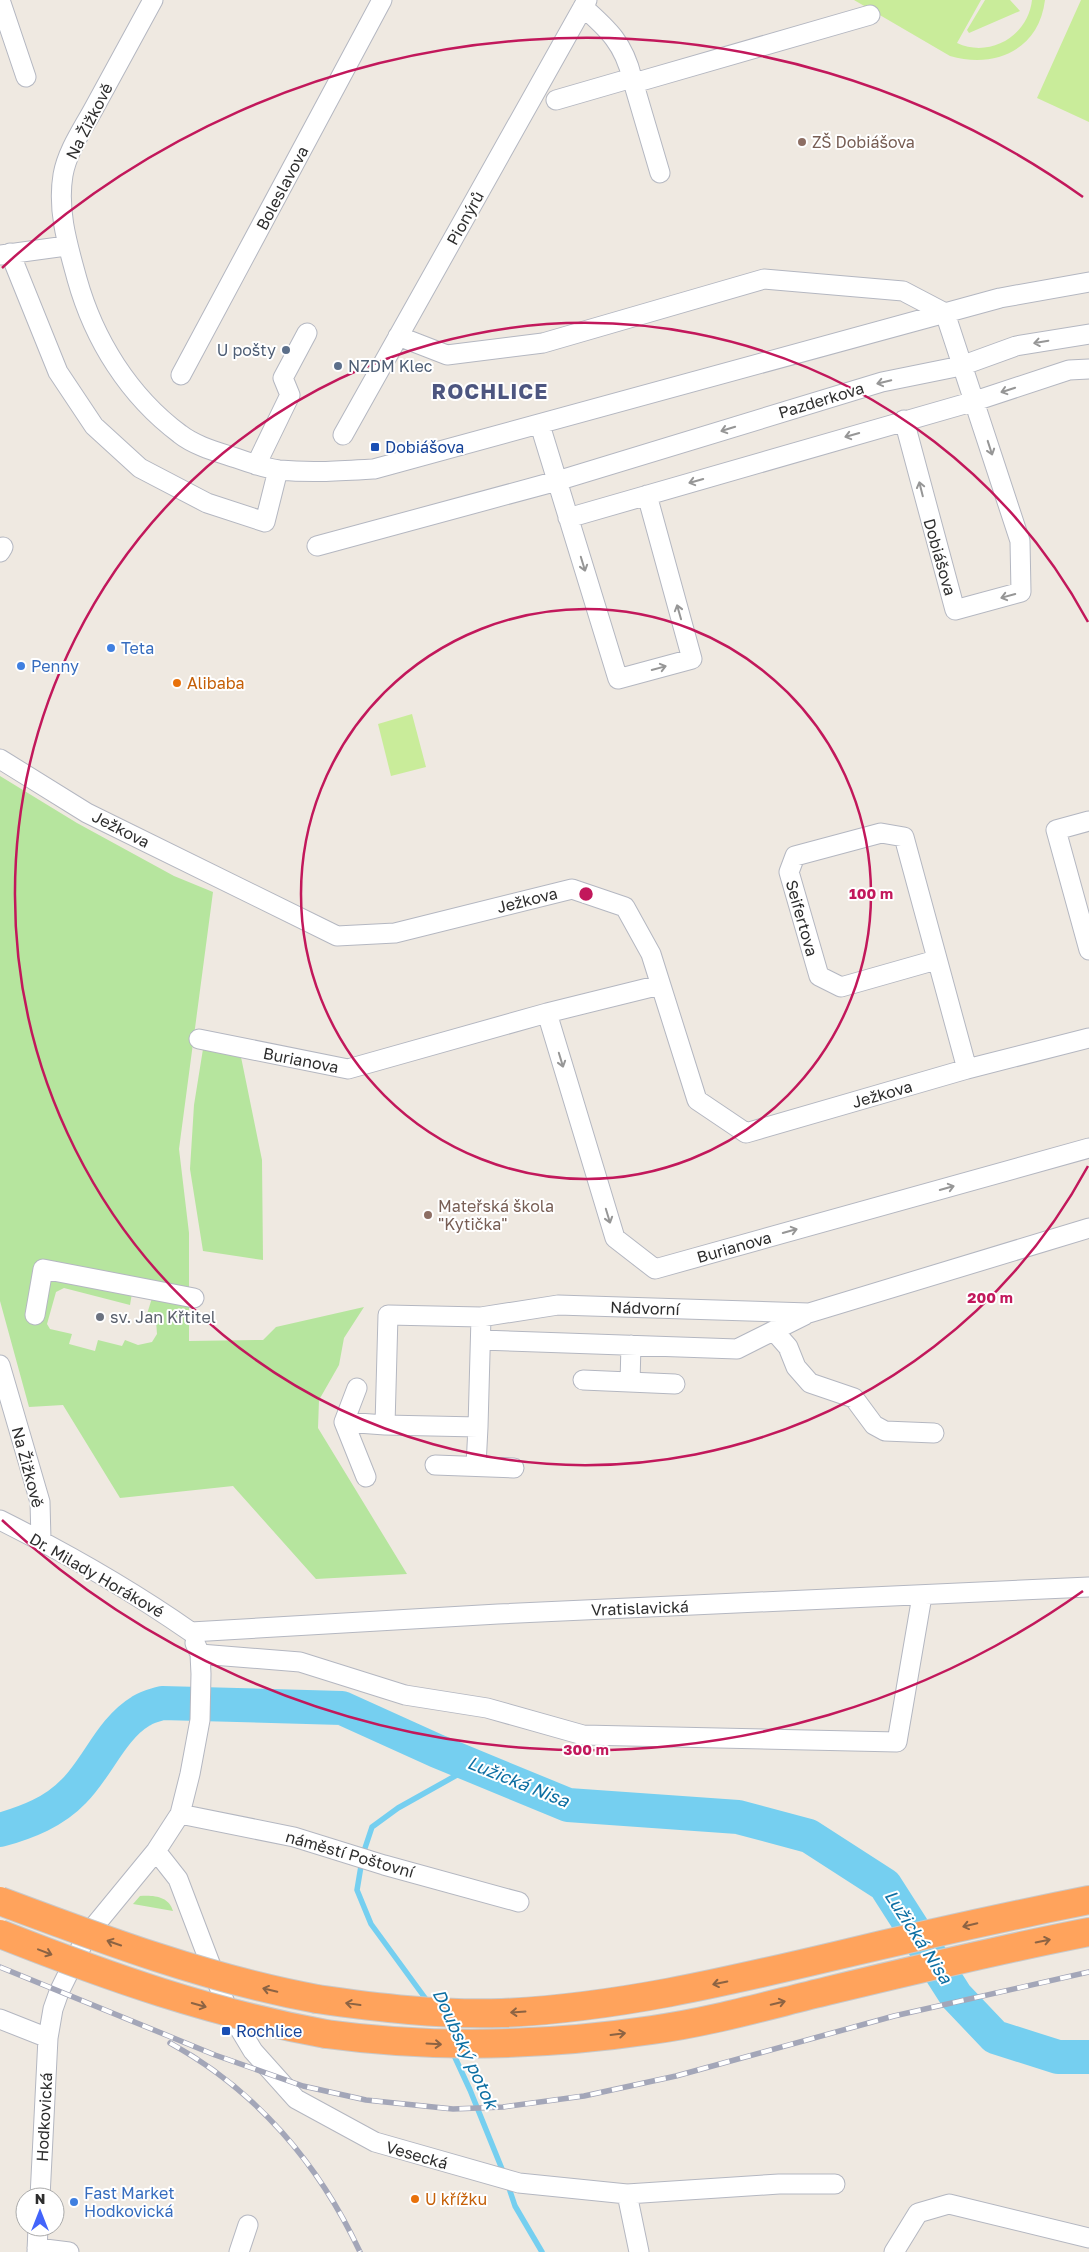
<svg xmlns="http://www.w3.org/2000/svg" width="1089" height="2252" font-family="'Golos Text',sans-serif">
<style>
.green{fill:#b6e59e;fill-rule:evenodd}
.pitch{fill:#c9ec9a}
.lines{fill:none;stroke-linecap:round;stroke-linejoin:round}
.stream{stroke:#75cff0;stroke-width:5.5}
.river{stroke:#75cff0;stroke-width:34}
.minor-casing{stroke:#b4b7c1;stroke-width:21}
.highway-casing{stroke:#c9c9c9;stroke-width:30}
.minor{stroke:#fff;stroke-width:19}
.highway{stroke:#ffa35c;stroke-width:28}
.rail-casing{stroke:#a3a6b8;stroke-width:5.5}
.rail{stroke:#fff;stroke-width:4;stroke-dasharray:11;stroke-linecap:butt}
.highway-bridge-casing{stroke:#c9c9c9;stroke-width:30;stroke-linecap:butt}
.highway-bridge{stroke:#ffa35c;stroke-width:28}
.oneway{stroke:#969696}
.oneway2{stroke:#8c6343}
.ring{fill:none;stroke:#c2185b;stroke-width:2.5}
.education-dot{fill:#8d6e63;stroke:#fff;stroke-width:2}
.service-dot{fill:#5c6f8a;stroke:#fff;stroke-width:2}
.transit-dot{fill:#1a4fb4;stroke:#fff;stroke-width:2}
.shop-dot{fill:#3f7fe0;stroke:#fff;stroke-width:2}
.food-dot{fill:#e8710a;stroke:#fff;stroke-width:2}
.worship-dot{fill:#6b7280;stroke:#fff;stroke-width:2}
.labels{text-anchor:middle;stroke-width:4;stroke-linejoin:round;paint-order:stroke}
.street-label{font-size:16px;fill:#2e2e2e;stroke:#fff}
.education-label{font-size:16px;fill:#785e54;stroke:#fff;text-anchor:start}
.service-label{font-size:16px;fill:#4e5e75;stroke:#fff;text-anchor:end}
.transit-label{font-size:16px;fill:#164399;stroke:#fff;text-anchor:start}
.shop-label{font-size:16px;fill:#366cbe;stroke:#fff;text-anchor:start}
.food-label{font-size:16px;fill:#c56008;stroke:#fff;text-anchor:start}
.worship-label{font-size:16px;fill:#5b616d;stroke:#fff;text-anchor:start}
.water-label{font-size:18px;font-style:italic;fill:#0d6fa3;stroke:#fff}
.district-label{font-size:21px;font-weight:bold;letter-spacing:1px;fill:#4d5680;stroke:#fff}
.centre{fill:#c2185b;stroke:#fff;stroke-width:2.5}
.ring-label{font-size:15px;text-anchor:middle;font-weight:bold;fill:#c2185b;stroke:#fff;stroke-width:4;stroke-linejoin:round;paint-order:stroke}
</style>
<rect width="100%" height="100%" fill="#efe9e1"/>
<!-- green -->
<path class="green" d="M0 776 77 823 174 876 213 892 179 1149 189 1233V1341L263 1340 276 1327 364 1307 344 1338 339 1365 319 1400 318 1428 407 1574 316 1579 233 1486 120 1498 63 1405 29 1407 0 1301ZM64 1288 130 1305 132 1293 152 1298 147 1314 156 1321 157 1334 152 1342 138 1345 125 1340 122 1346 98 1340 95 1351 69 1344 72 1334 50 1329 47 1324 56 1292Z
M203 1049 241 1057 262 1160 263 1260 203 1251 190 1169 194 1105Z
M140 1896C153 1895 169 1896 173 1911L133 1904Z"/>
<!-- pitch -->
<path class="pitch" d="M854 0H981L957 43C989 58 1028 37 1032 0H1045C1039 50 995 69 950 56Z
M985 0H1010L1020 11 969 33 967 30Z
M1081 0H1089V122L1037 98Z
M412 714 426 767 391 776 378 724Z"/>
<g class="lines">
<!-- stream -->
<path class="stream" d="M364 1851 372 1827 398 1808 473 1766
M361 1866 357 1890 371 1924 428 2002
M452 2051 470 2090 504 2174
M508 2185 515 2206 542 2252"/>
<!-- river -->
<path class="river" d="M0 1830C28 1822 54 1812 74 1791 98 1767 111 1729 141 1711 147 1707 155 1705 162 1703L342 1708 437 1751 568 1805 738 1817 809 1836 885 1885 956 1996 995 2037 1058 2057H1089"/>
<defs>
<path id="minor" d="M0 0 26 77
M153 0C133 37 113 73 93 110 82 130 67 152 63 175 57 211 68 246 77 279 94 340 129 396 180 434 195 446 218 452 236 458 250 463 264 468 279 470 311 473 342 471 374 469L1000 298 1089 282
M583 7C609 30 624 44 632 78L641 81 870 15
M556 100 632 78 660 173
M10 253 58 372 94 426 140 468 207 503 265 522 278 470
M0 255 66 246
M398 336 447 355 543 343 764 279 903 291 945 313 1020 541 1021 592 955 610 904 420
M181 375 382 0
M540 425 618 679 692 659 647 495
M343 435 587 0
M256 465 290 395 283 378 307 333
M568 518 975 401 1069 370 1089 369
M317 546 557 481 882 382 961 366 1016 346 1089 334
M0 552 3 547
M0 759 87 813 337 936 395 933 572 889 625 907 651 954 697 1100 746 1133 967 1069 1089 1038
M1089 821 1056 830 1089 950
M936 960 841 987 819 976 789 872 795 856 881 833 904 837 967 1069
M547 1013 615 1238 655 1269 1089 1148
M199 1039 348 1069 547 1013 660 985
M35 1315 43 1269 194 1298
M481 1317 478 1427 385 1425 388 1315 481 1317 558 1305 809 1313 1089 1228
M774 1331 788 1347 796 1367 810 1383 854 1398 874 1425 885 1431 934 1433
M481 1340 737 1349 805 1315
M0 1365 40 1502 41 1540
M583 1380 675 1384
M630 1382 631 1345
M357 1388 344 1422 366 1477
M344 1422 385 1425
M435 1465 514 1468
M476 1466 478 1427
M0 1520C66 1553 131 1590 191 1632
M191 1632 498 1614 1089 1587
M200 1654 300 1662 405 1695 487 1708 583 1735 897 1742 922 1596
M180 1814 294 1837 384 1865 519 1902
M156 1851 178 1879 227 2008 253 2051 296 2099 375 2142 519 2183 627 2194 779 2184H835
M0 2019 48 2038
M627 2194 639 2252
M40 2197 48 2038 53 2009 59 1992 87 1935 156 1851 180 1814 190 1774 200 1720 201 1674 200 1654 195 1643
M37 2248 69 2252
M37 2252 38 2227
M239 2252 248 2225
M894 2252 918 2213 949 2204 1089 2238"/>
<path id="highway" d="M317 1999C379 2008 440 2015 502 2013 615 2008 725 1982 835 1956 919 1936 1004 1917 1089 1900
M326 2034C436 2049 543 2046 652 2030 711 2022 769 2005 827 1991 914 1970 1001 1949 1089 1932"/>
</defs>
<!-- minor casing -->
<use href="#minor" class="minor-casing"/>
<!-- highway casing -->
<use href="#highway" class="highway-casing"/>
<!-- minor -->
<use href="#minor" class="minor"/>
<!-- highway -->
<use href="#highway" class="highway"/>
<defs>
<path id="rail" d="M0 1967 215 2055 303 2086 366 2100 453 2109 503 2107 584 2096 676 2076 894 2016 1089 1972
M170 2043C256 2090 319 2164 360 2252"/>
</defs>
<!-- rail casing -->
<use href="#rail" class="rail-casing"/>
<!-- rail -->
<use href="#rail" class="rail"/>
<defs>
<path id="highway-bridge" d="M0 1901C104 1940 208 1979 317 1999
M0 1934C109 1977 211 2013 326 2034"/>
</defs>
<!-- highway-bridge casing -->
<use href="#highway-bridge" class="highway-bridge-casing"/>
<!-- highway-bridge -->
<use href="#highway-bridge" class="highway-bridge"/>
</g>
<!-- one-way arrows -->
<defs><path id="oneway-shaft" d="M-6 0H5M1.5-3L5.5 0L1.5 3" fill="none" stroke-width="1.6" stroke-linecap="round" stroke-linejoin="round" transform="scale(1.25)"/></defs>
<g class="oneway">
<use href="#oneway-shaft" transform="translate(1041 342) rotate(170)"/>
<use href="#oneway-shaft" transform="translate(884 382) rotate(166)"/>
<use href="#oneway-shaft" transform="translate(1008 390) rotate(162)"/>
<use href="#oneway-shaft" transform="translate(728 429) rotate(163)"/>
<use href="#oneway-shaft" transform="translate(852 435) rotate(164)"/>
<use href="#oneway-shaft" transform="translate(990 448) rotate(72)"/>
<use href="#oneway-shaft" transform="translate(696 481) rotate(164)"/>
<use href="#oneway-shaft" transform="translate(921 489) rotate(-104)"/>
<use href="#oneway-shaft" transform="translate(583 564) rotate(73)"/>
<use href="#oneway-shaft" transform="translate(1008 596) rotate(165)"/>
<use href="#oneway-shaft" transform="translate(679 612) rotate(-106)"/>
<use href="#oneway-shaft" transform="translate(659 668) rotate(-15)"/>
<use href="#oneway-shaft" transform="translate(561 1060) rotate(73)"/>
<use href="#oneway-shaft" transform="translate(947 1188) rotate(-16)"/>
<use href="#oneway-shaft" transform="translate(608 1216) rotate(73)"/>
<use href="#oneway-shaft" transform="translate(790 1231) rotate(-16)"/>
</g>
<g class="oneway2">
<use href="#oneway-shaft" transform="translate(970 1925) rotate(167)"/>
<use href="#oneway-shaft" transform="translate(1043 1941) rotate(-11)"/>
<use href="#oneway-shaft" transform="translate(114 1943) rotate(-161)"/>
<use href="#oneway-shaft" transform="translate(45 1952) rotate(21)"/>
<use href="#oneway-shaft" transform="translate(720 1983) rotate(168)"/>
<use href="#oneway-shaft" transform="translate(270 1990) rotate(-167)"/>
<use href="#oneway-shaft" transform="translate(778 2003) rotate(-14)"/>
<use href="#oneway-shaft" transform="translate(353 2004) rotate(-172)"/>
<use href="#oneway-shaft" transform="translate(199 2005) rotate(16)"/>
<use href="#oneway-shaft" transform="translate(518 2012) rotate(176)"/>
<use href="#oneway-shaft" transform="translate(618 2034) rotate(-7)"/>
<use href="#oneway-shaft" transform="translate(434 2044) rotate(3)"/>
</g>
<!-- distance rings -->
<g class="ring">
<circle cx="586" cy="894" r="285"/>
<path d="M1088 1166A571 571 0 1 1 1088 622"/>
<path d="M1083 1591A856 856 0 0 1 2 1520M2 268A856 856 0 0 1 1083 197"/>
</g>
<!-- markers -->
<g class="education-dot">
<circle cx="802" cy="142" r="5"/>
<circle cx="428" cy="1215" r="5"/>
</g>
<g class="service-dot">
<circle cx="286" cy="350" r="5"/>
<circle cx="338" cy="366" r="5"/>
</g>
<g class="transit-dot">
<rect x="370" y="442" width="10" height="10" rx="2.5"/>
<rect x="221" y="2026" width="10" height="10" rx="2.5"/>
</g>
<g class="shop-dot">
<circle cx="111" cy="648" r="5"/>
<circle cx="21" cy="666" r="5"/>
<circle cx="74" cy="2202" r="5"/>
</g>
<g class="food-dot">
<circle cx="177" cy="683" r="5"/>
<circle cx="415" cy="2199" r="5"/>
</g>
<circle class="worship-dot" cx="100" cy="1317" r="5"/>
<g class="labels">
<!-- street labels -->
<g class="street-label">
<text transform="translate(89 121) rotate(-63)" y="6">Na Žižkově</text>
<text transform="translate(282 188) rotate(-62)" y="6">Boleslavova</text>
<text transform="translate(465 218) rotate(-61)" y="6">Pionýrů</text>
<text transform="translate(821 400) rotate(-17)" y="6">Pazderkova</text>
<text transform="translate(940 557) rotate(74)" y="6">Dobiášova</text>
<text transform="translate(121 829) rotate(27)" y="6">Ježkova</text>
<text transform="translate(527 900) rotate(-14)" y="6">Ježkova</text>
<text transform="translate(802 918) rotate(74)" y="6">Seifertova</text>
<text transform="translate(301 1060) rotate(11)" y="6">Burianova</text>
<text transform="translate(882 1094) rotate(-16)" y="6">Ježkova</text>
<text transform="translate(734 1247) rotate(-16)" y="6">Burianova</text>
<text transform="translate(645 1308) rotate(2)" y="6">Nádvorní</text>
<text transform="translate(28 1467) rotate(75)" y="6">Na Žižkově</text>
<text transform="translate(97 1575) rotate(30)" y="6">Dr. Milady Horákové</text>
<text transform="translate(640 1608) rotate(-2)" y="6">Vratislavická</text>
<text transform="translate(350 1854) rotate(16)" y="6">náměstí Poštovní</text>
<text transform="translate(44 2117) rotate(-87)" y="6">Hodkovická</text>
<text transform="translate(417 2155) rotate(16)" y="6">Vesecká</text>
</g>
<!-- education labels -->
<g class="education-label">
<text x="812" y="148">ZŠ Dobiášova</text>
<text x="438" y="1212">Mateřská škola<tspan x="438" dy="18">"Kytička"</tspan></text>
</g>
<!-- service labels -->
<g class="service-label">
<text x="276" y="356">U pošty</text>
<text x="348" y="372" text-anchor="start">NZDM Klec</text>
</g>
<!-- transit labels -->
<g class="transit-label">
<text x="385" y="453">Dobiášova</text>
<text x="236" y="2037">Rochlice</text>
</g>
<!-- shop labels -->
<g class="shop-label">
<text x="121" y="654">Teta</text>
<text x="31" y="672">Penny</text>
<text x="84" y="2199">Fast Market<tspan x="84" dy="18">Hodkovická</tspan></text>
</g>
<!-- food labels -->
<g class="food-label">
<text x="187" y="689">Alibaba</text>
<text x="425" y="2205">U křížku</text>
</g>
<!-- worship labels -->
<g class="worship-label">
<text x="110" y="1323">sv. Jan Křtitel</text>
</g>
<!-- water labels -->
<g class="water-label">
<text transform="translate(518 1782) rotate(22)" y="6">Lužická Nisa</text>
<text transform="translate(918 1937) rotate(57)" y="6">Lužická Nisa</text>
<text transform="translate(465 2049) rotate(65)" y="6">Doubský potok</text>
</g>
<!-- district labels -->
<g class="district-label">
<text x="490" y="399">ROCHLICE</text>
</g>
</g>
<circle cx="586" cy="894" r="8" class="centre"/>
<g class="ring-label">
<text x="871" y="899">100 m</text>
<text x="990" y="1303">200 m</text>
<text x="586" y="1755">300 m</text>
</g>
<!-- north arrow -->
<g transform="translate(40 2212)"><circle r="24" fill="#ffffff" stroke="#ababab"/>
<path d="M0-4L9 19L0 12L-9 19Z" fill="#4264fb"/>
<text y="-8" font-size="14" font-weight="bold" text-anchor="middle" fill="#2e2e2e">N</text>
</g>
</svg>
